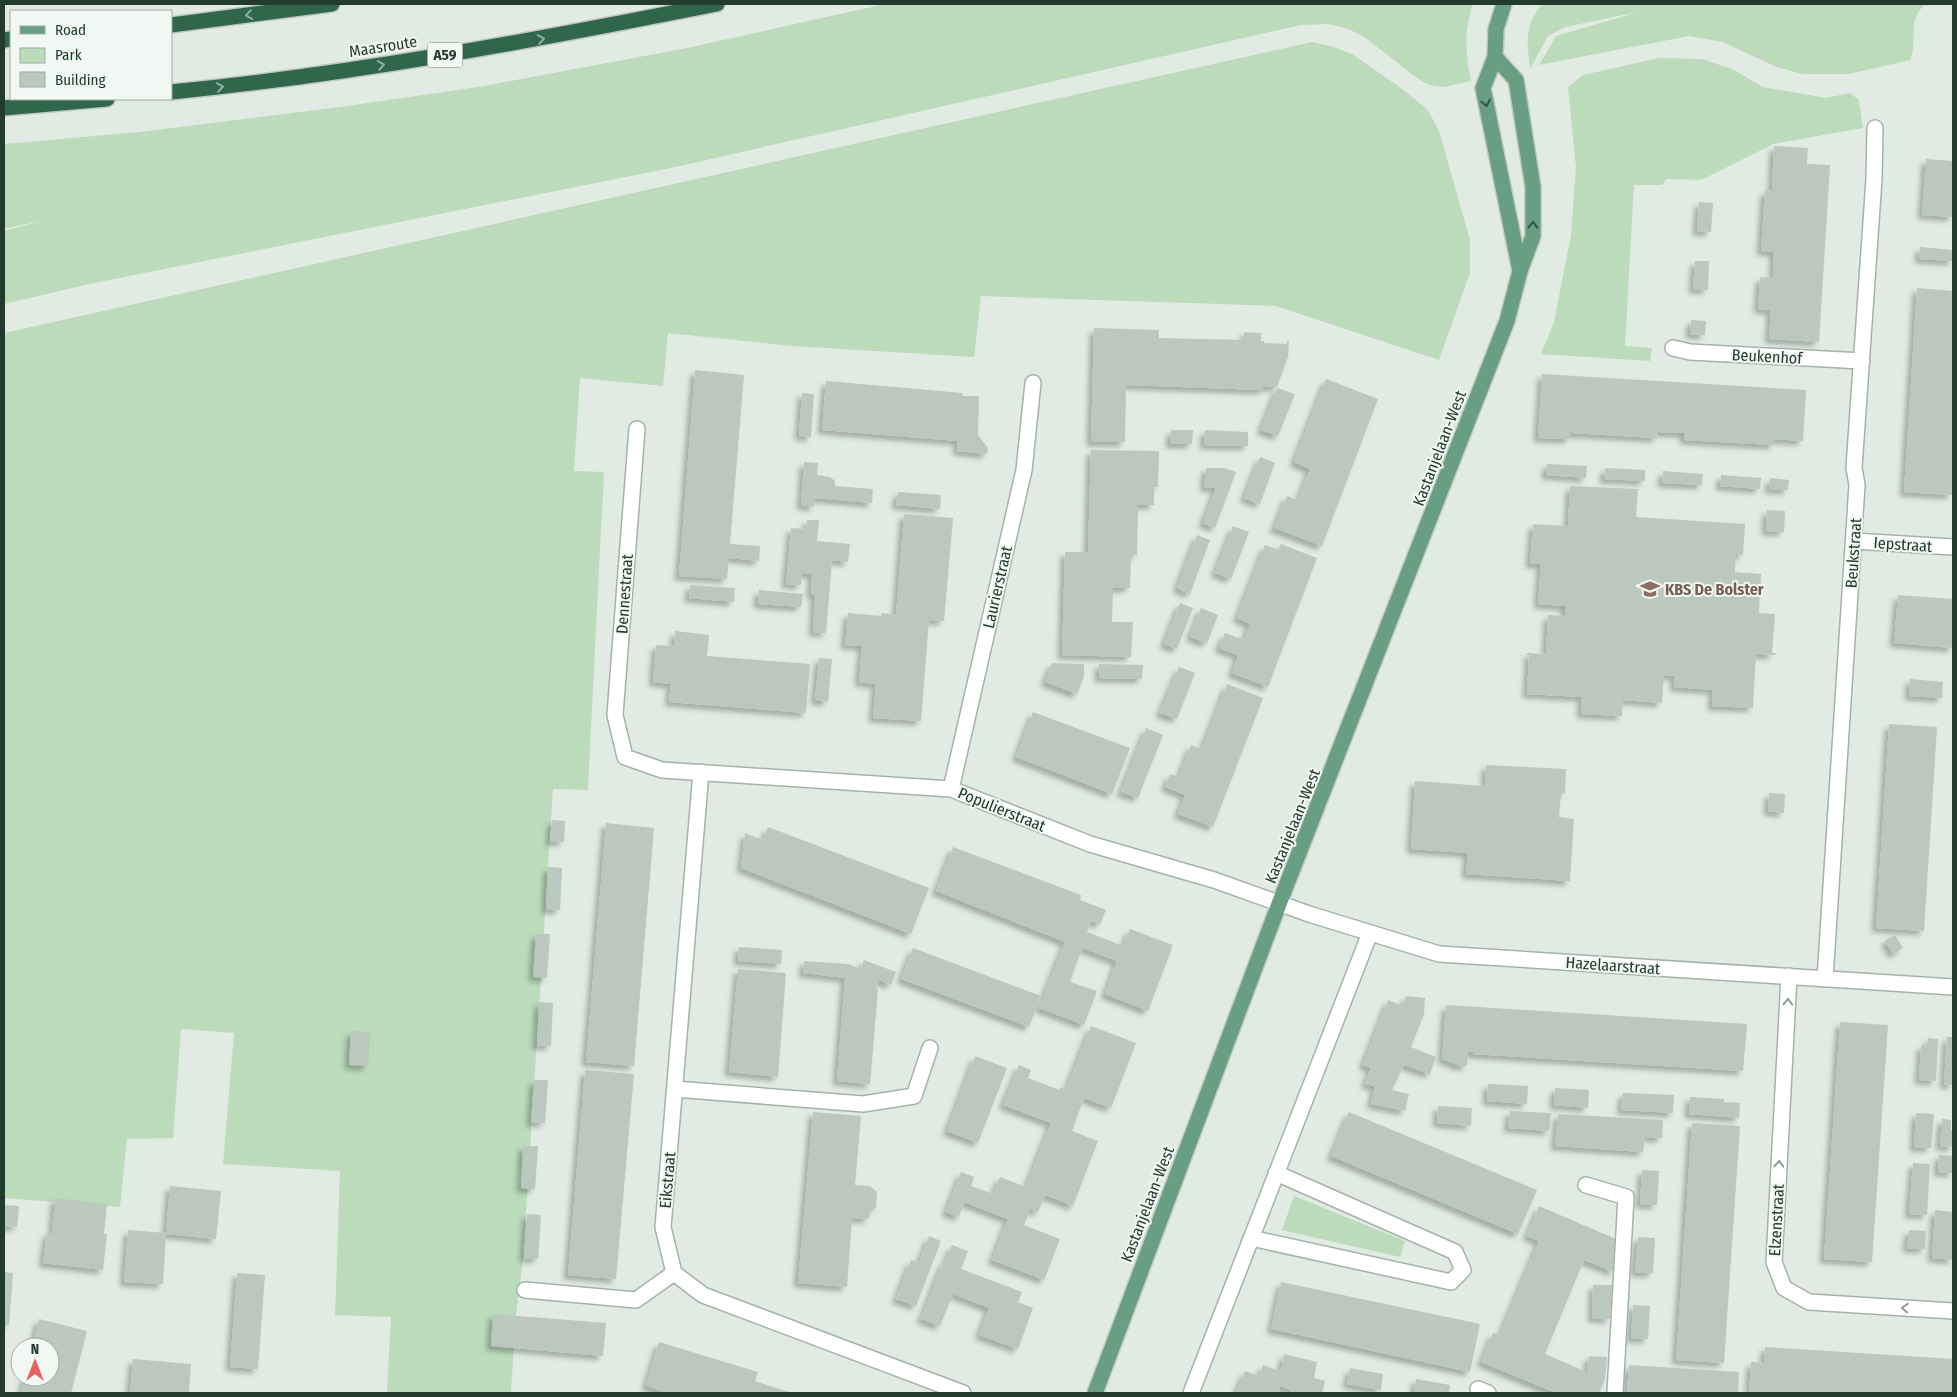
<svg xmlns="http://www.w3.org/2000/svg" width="1957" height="1397" font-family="'Fira Sans Condensed',sans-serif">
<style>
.green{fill:#bbdbbb}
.building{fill:#bac8bf;filter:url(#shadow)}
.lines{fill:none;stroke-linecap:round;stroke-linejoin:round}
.minor-casing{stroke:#a4b3aa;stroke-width:18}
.major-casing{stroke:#c1c8c4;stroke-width:18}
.highway-casing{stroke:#c1c8c4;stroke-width:18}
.minor{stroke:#fff;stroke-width:15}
.major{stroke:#689e82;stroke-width:15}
.highway{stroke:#2f664c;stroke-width:15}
.oneway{stroke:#90afa0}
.oneway2{stroke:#345443}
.oneway3{stroke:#909d96}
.labels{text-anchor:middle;stroke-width:4;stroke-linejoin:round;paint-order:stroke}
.shield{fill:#f1f8f3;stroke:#607469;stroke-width:1}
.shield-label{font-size:15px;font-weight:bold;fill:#223b2e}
.street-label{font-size:16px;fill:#223b2e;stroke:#f1f8f3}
.education-label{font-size:16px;font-weight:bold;fill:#785e54;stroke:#f1f8f3;text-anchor:start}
</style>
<defs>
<filter id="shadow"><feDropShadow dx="-4.5" dy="4.5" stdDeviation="2.5" flood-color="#0004"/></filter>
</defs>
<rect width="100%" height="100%" fill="#e1ebe4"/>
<!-- green -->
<path class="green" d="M885 4H1473C1464 30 1465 53 1471 81L1444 87 1429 85 1417 78 1363 36 1348 29 1329 24 1301 25 671 168 94 283 4 304V231L45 220 4 229V144L140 132 340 107 478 87 687 48Z
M1542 4H1926C1905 20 1919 41 1910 60L1849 74H1802L1774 66 1723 42 1689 36 1539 65 1556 36 1638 12 1565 27 1548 36 1530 69C1527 42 1524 26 1542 4Z
M1312 42 1334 47 1352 54 1401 88 1428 110 1439 131 1470 240V273L1439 360 1276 306 981 296 974 357 792 346 668 333 663 386 580 378 574 471 604 472 588 790 553 789 523 1260 515 1323 511 1393H387L391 1317 335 1315 340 1171 223 1164 234 1033 181 1029 173 1138 127 1139 120 1207 4 1198V333Z
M1659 58 1702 59 1732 69 1763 87 1826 98 1850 93 1859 100 1863 128 1773 144 1701 180 1667 179 1662 185H1634L1625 346 1652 348 1650 361 1541 354 1554 322 1571 235 1576 167 1568 87 1583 75Z
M1294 1196 1405 1241 1400 1257 1282 1230Z"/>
<!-- building -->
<path class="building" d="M1774 146 1808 148 1807 164 1830 165 1819 342 1769 339 1771 310 1758 309 1760 277 1773 278 1774 252 1761 251 1765 190 1772 191Z
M1926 159 1953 161V217L1922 215Z
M1699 202 1713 203 1711 232 1697 231Z
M1920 247 1953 250V261L1919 259Z
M1695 261H1709L1708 290 1693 289Z
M1917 288 1953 291 1952 495 1904 492Z
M1691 320 1706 321 1705 335 1690 334Z
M1094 328 1159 330V338L1244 340V332L1261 333V341H1264V343L1287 344V341H1289L1288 357 1277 387H1263V390L1126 385 1125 442H1091Z
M695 370 744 375 730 544 760 546 759 561 729 558 727 579 679 576Z
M1542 374 1806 390 1803 441 1774 439V445L1684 440V433L1658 432 1657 438 1570 433V439L1538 438Z
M1326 379 1378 399 1322 546 1274 528 1287 496 1298 500 1310 469 1294 462Z
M826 381 963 393 962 396H979L978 435 988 448 987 454 957 451 958 441 822 430Z
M1277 388 1295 394 1278 436 1261 430Z
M802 393 814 394 811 437 799 436Z
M1171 430H1193L1192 444H1170Z
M1205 430 1248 432V446L1204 445Z
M1091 450 1159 451 1158 487H1154V505H1138L1137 555H1131L1130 588H1113L1112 622H1133L1131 657 1062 655 1065 552H1088Z
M1260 457 1275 463 1260 504 1244 498Z
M804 462 818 463 817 475 830 477 835 481V486L873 489 872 503 815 498 814 507 801 505Z
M1547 464 1587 466 1586 478 1546 475Z
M1206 468H1224L1236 472 1215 528 1203 523 1216 488 1204 487Z
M1605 468 1645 470V481L1604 479Z
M1663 471 1703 474 1702 485 1662 483Z
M1721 475 1761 478 1760 489 1720 486Z
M1770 478 1789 480 1788 490 1769 489Z
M1570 486 1638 489 1636 517 1745 524 1743 555H1736L1735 572 1761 574 1759 613 1775 614 1772 653H1776L1775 655 1756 654 1753 708 1712 706 1713 690 1674 687 1675 676 1664 675 1662 703 1623 700 1622 716 1581 714 1582 697 1527 694 1529 655H1526L1527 653 1546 654 1548 615 1565 616V606L1538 604 1541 564H1530L1533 524 1568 526Z
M898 492 941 495 940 509 896 505Z
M1767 510 1785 511 1784 532 1766 531Z
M904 514 953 518 944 621 929 620 921 721 873 718 876 684 859 682 862 646 845 645 848 613 881 616 882 613 896 615Z
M807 520H819L817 541 850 544 848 562 832 560 826 633 813 632 815 595 811 594 812 574 802 573 801 585 786 584 791 528 806 529Z
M1233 526 1249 532 1231 579 1215 573Z
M1197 535 1210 540 1190 594 1177 588Z
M1281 544 1317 558 1268 687 1232 673 1238 655 1219 648 1225 633 1244 640 1250 624 1237 618 1265 545 1278 550Z
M690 585 735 588 734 602 689 598Z
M759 590 803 594 801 607 758 604Z
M1898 595 1953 599V648L1894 643Z
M1180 603 1193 608 1177 649 1164 644Z
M1201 608 1218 615 1207 643 1190 637Z
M675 631 709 635 707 656 810 664 806 713 669 702 671 684 653 682 656 645 674 646Z
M819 658 832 659 828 702 815 700Z
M1052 663 1084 664V677L1077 694 1045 682Z
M1099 664 1143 665 1142 679 1099 678Z
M1179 667 1195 673 1177 719 1160 713Z
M1910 679 1943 682 1942 698 1909 696Z
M1227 684 1263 698 1213 827 1178 814 1185 795 1165 787 1170 774 1179 777 1191 745 1202 749Z
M1033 712 1130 748 1112 794 1016 757Z
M1889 724 1937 727 1924 931 1876 928Z
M1146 728 1163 735 1138 798 1121 792Z
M1486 765 1566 769 1565 793H1561L1559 817 1574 819 1570 881 1466 874 1468 853 1411 849 1415 781 1485 786Z
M1769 793 1785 794 1784 813 1768 811Z
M552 820 565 821 564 842 550 841Z
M606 823 654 828 634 1066 586 1062Z
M768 827 929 888 911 934 741 868 745 833 763 840Z
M953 847 1081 895 1080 900 1106 910 1100 924 1091 921 1087 932 1123 946 1130 929 1173 945 1148 1011 1105 994 1117 961 1082 948 1070 982 1097 991 1084 1025 1039 1008 1065 942 936 891Z
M548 867 562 868 560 910 546 909Z
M536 934H550L547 978 533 977Z
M1895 935 1903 948 1893 954 1885 941Z
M739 947 782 950 781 964 738 961Z
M913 948 1041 996 1029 1027 901 979Z
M864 960 896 972 891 985 879 980 876 988 878 990 870 1084 837 1081 845 978 803 973 804 961 848 964 861 969Z
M738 969 786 973 778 1077 729 1072Z
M1406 996 1425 998 1424 1014 1411 1047 1436 1057 1430 1074 1404 1065 1392 1090 1409 1094 1405 1111 1371 1104 1375 1086 1365 1084 1371 1068 1363 1065 1388 1000 1403 1006Z
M539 1002 553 1003 551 1046 537 1045Z
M1446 1005 1747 1024 1743 1071 1473 1054V1052H1468L1467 1066H1460L1442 1059Z
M1840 1022 1888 1025 1872 1262 1824 1259Z
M1091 1026 1136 1043 1111 1108 1084 1098 1072 1131 1098 1141 1073 1206 1045 1195 1038 1212 1030 1209 1024 1225 1060 1239 1044 1280 992 1260 1008 1219 964 1202 959 1217 946 1212 961 1172 974 1177 971 1186 993 1194 1000 1177 1026 1187 1051 1123 1003 1105 1019 1065 1031 1070 1028 1078 1059 1090 1060 1087 1066 1090Z
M351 1031 370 1032 368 1066 349 1065Z
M1947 1037H1953V1085L1944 1084Z
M1928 1038 1938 1039 1936 1081 1919 1080 1921 1045 1928 1046Z
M975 1056 1007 1068 978 1143 947 1131Z
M585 1070 634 1074 616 1279 568 1275Z
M534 1080H548L545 1123 531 1122Z
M1488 1084 1528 1086 1527 1104 1487 1101Z
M1555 1088 1589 1090 1588 1108 1554 1105Z
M1623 1093 1674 1095 1673 1113 1621 1110Z
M1690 1097 1724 1099V1102L1740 1103 1739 1118 1689 1114Z
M1438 1106 1472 1108 1471 1126 1437 1123Z
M1510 1111 1551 1113 1549 1131 1508 1128Z
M813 1112 861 1116 855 1185 870 1186 877 1192 876 1208 869 1211V1219L852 1218 847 1287 798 1283Z
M1349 1112 1537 1190 1518 1234 1331 1156Z
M1916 1113 1934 1114 1931 1148 1914 1147Z
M1558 1114 1663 1120 1662 1138 1645 1137 1643 1152 1555 1146Z
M1942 1119 1951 1120V1130H1953V1147L1940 1146Z
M1692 1123 1740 1126 1724 1363 1676 1360Z
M523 1146H538L535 1189 521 1188Z
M1939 1155 1953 1156V1173L1938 1172Z
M1913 1163 1930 1164 1927 1215 1909 1214Z
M1642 1170 1659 1171 1657 1205 1640 1204Z
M170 1186 221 1191 216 1239 166 1234 163 1284 124 1282 128 1230 166 1233Z
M55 1198 107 1204 104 1234H107L103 1270 43 1263 47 1233H52Z
M4 1205 19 1206 17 1227 4 1226Z
M1539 1206 1616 1239 1614 1272 1584 1260 1545 1354 1587 1372 1589 1356 1607 1357 1605 1379 1599 1393H1556L1481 1362 1493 1333 1500 1335 1539 1241 1527 1236Z
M1935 1210 1953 1212V1260L1932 1258Z
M527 1214 541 1215 538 1259 524 1258Z
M1909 1230 1926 1231 1925 1249 1907 1248Z
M929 1236 941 1241 916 1306 896 1299 911 1260 919 1263Z
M1638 1237 1655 1238 1653 1273 1635 1272Z
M952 1245 968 1251 961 1269 1022 1292 1018 1302 1033 1308 1018 1349 979 1335 989 1308 953 1294 940 1326 921 1319 943 1262 945 1263Z
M4 1272 13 1273 9 1325H4Z
M237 1273 265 1275 258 1369 230 1367Z
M1281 1282 1480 1324 1470 1372 1271 1329Z
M1593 1285H1612L1610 1319 1592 1318Z
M1633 1305 1650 1306 1648 1339 1631 1338Z
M493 1314 606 1323 603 1356 491 1346Z
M39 1319 87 1331 71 1393H21L25 1377H50V1347H32Z
M659 1342 758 1372 755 1381 792 1393H668L646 1386Z
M1765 1347 1953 1359V1393H1749L1751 1362 1764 1363Z
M1284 1354 1317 1362 1314 1378 1325 1381 1322 1393H1300L1290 1391V1390L1280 1386 1277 1393H1236L1245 1371 1259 1376 1263 1365 1281 1371Z
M133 1359 191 1364 189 1393H130Z
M1629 1365 1739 1372 1738 1393H1627Z
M1350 1368 1383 1374 1381 1390 1347 1384Z
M1416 1379 1450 1385 1449 1393H1414Z"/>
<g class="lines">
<defs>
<path id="minor" d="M1673 348 1690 352 1862 361
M637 429 615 715 625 757 662 770 951 789 1090 844 1214 880 1309 914 1439 954 1953 987
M1854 541 1953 547
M701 772 663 1227 674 1273 703 1295 963 1393
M951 789 1024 470 1033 383
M1789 976 1774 1262 1784 1288 1809 1302 1953 1311
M1825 979 1857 485 1854 468 1874 179 1875 128
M675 1089 863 1104 914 1096 930 1048
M1586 1185 1626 1197 1615 1393
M1251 1238 1451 1282 1463 1270 1455 1252 1276 1173
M525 1290 636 1300 674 1273
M1478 1389 1488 1393
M1191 1393 1370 933"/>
<path id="major" d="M1504 4 1496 29 1495 57 1483 88 1520 271
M1095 1393 1279 904 1507 321 1520 271 1533 236V187L1516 80 1495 57"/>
<path id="highway" d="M171 25 332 4
M4 40 11 39
M171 92C355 74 536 40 717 4
M4 108 107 99"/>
</defs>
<!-- minor casing -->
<use href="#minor" class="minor-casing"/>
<!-- major casing -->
<use href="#major" class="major-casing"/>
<!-- highway casing -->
<use href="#highway" class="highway-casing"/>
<!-- minor -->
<use href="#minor" class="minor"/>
<!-- major -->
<use href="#major" class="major"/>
<!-- highway -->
<use href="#highway" class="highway"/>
</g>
<!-- one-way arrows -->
<defs><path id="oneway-chevron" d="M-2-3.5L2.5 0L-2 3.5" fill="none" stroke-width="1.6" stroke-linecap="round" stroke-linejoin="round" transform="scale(1.25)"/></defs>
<g class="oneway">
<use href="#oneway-chevron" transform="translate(249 15) rotate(172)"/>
<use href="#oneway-chevron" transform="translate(541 39) rotate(-11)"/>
<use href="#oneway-chevron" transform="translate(381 65) rotate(-9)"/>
<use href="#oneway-chevron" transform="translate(220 87) rotate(-8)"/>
</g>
<g class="oneway2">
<use href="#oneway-chevron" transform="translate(1486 103) rotate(78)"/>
<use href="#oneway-chevron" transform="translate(1533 225) rotate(-89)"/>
</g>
<g class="oneway3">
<use href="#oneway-chevron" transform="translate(1788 1002) rotate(-87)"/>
<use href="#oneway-chevron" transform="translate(1779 1164) rotate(-87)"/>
<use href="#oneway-chevron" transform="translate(1905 1308) rotate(-176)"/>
</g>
<!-- icons -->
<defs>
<symbol id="school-bare" viewBox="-9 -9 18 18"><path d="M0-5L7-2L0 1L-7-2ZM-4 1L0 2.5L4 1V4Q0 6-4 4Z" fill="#8d6e63" stroke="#f1f8f3" stroke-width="2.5" paint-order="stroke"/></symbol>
</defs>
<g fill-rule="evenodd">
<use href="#school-bare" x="1636" y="575" width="28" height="28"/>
</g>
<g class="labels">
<!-- shield labels -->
<rect class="shield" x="427.5" y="42.5" width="35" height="25" rx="4"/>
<g class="shield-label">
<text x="445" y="60">A59</text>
</g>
<!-- street labels -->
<g class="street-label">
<text transform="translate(383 46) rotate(-9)" y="6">Maasroute</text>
<text transform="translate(1767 356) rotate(3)" y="6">Beukenhof</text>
<text transform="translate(1439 448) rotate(-69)" y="6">Kastanjelaan-West</text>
<text transform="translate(1903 544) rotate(4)" y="6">Iepstraat</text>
<text transform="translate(1853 553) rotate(-86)" y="6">Beukstraat</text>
<text transform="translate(997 587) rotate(-77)" y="6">Laurierstraat</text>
<text transform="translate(624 594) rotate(-86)" y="6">Dennestraat</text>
<text transform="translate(1002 809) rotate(22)" y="6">Populierstraat</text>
<text transform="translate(1292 826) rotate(-68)" y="6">Kastanjelaan-West</text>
<text transform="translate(1613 965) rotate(4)" y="6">Hazelaarstraat</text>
<text transform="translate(667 1180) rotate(-85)" y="6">Eikstraat</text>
<text transform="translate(1147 1204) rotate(-69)" y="6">Kastanjelaan-West</text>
<text transform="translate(1776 1220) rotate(-87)" y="6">Elzenstraat</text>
</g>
<!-- education labels -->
<g class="education-label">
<text x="1665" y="595">KBS De Bolster</text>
</g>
</g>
<!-- border -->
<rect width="1957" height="1397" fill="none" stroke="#223b2e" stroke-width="10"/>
<!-- legend -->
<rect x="10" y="10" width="162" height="90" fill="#f1f8f3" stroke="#9eaca4"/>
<rect x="20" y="26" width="25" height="8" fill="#689e82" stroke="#9eaca4"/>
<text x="55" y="35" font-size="15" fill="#223b2e">Road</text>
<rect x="20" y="48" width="25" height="15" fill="#bbdbbb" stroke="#9eaca4"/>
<text x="55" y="60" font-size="15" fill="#223b2e">Park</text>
<rect x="20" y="72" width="25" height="15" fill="#bac8bf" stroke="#9eaca4"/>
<text x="55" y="85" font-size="15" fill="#223b2e">Building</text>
<!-- north arrow -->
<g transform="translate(35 1362)"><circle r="24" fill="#f1f8f3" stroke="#9eaca4"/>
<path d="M0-4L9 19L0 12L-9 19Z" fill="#eb5f61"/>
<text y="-8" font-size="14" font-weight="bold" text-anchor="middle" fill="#223b2e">N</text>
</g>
</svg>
